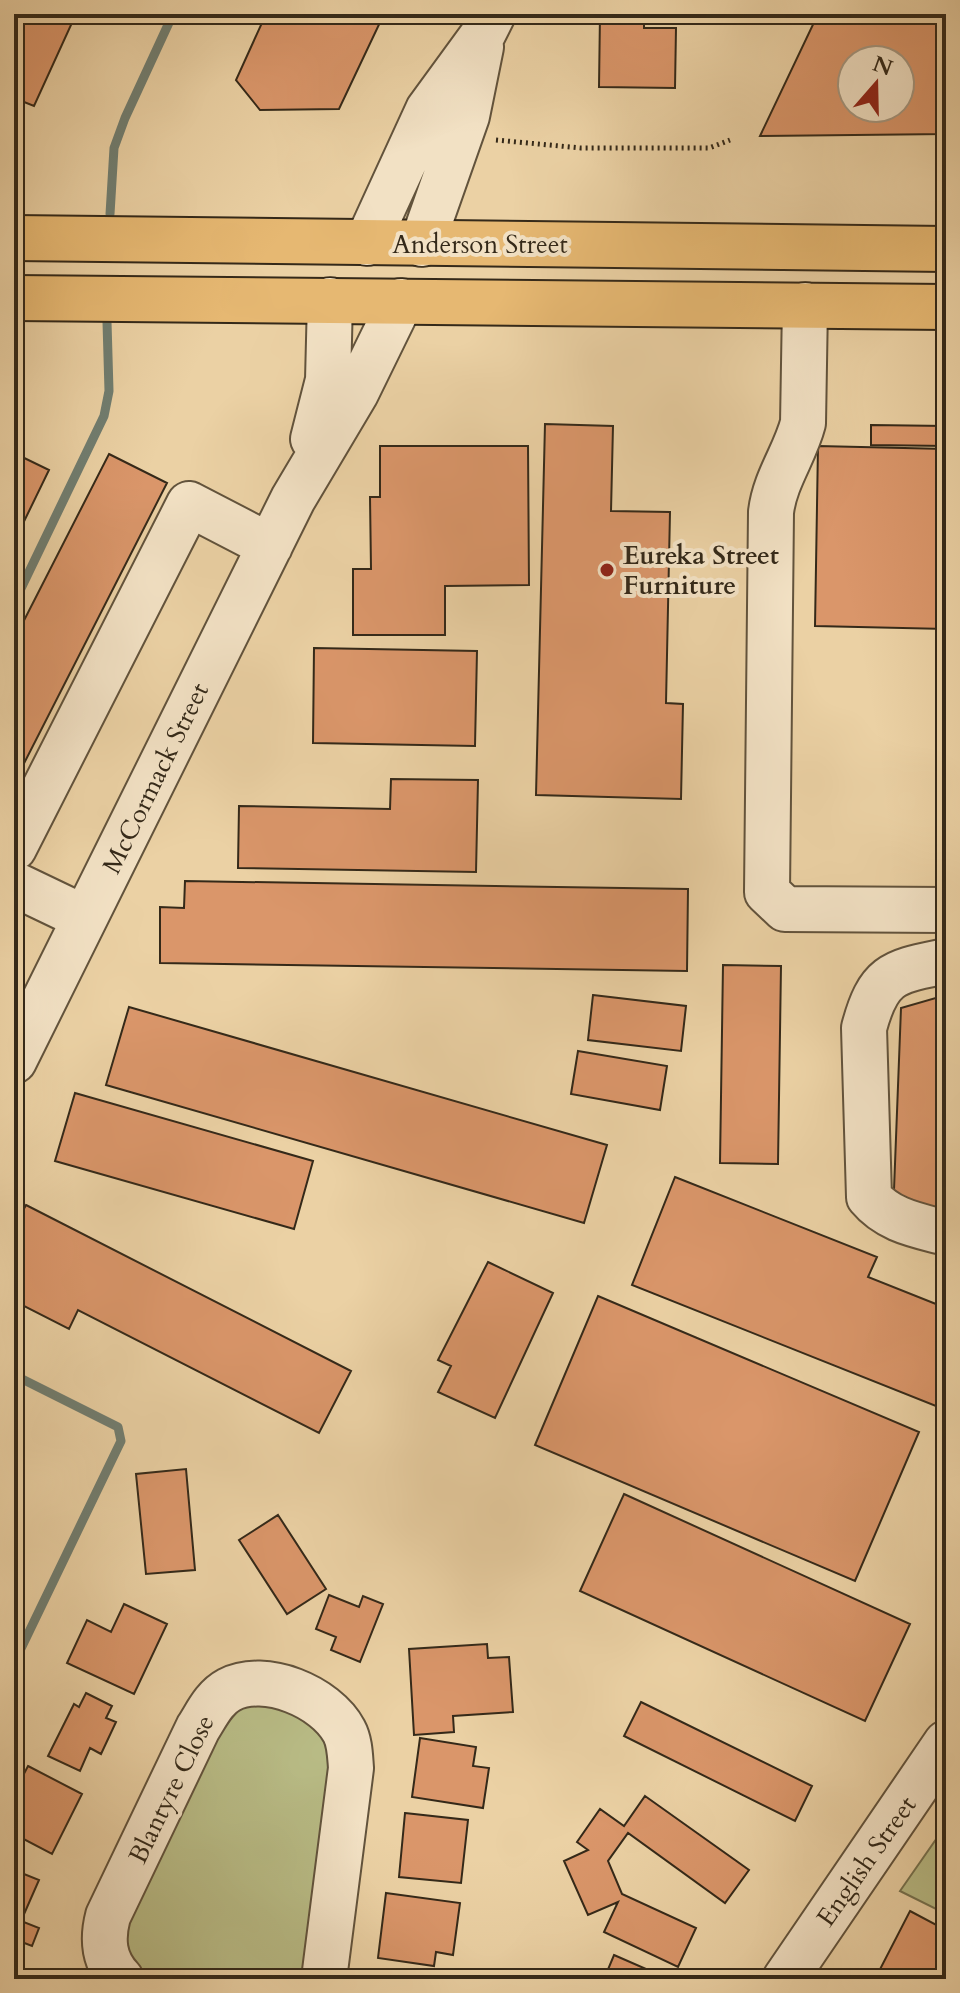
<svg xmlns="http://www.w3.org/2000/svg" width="960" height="1993" font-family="Cardo,serif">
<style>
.green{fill:#b8bb85;stroke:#76724f;stroke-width:2}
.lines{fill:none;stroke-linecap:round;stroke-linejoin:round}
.stream{stroke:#717e71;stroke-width:9}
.building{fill:#da966a;stroke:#342919;stroke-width:2;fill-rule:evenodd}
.minor-casing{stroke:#62533c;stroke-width:48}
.major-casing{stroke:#342919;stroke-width:48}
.path{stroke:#342919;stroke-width:5;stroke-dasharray:2 4;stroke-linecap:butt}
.minor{stroke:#f2e1c4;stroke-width:44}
.major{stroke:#e6b872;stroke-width:44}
.poi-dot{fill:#8f2418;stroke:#f2e1c4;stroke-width:3}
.labels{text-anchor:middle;stroke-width:8;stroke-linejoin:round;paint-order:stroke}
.street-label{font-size:26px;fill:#342919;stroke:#f2e1c4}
.poi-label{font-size:26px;font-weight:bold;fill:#342919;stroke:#f2e1c4;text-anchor:start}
</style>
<rect width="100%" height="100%" fill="#ebd1a4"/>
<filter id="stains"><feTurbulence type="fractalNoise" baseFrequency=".0025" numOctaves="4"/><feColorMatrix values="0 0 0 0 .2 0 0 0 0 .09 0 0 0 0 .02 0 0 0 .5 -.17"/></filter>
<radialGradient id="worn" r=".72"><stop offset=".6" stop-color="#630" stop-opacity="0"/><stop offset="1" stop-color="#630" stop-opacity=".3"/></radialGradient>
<!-- green -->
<path class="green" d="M250 1697 298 1713 328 1742 333 1761 303 1979H146L125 1957 123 1920 226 1716Z
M946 1825V1914L900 1891Z"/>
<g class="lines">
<!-- stream -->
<path class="stream" d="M110 214 114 148 125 118 173 14
M14 603 104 416 109 391 107 322
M14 1375 118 1427 121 1441 14 1663"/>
</g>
<!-- building -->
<path class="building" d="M14 14H76L34 106 14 98Z
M266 14H384L339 109 260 110 236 80Z
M600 14H644V28H676L675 88 599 87Z
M818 14H946V134L760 136ZM852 60H900V108H852Z
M545 424 613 426 611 511 670 512 666 703 683 704 681 799 536 795Z
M871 425 946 426V446L871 445Z
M380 446H528L529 585 445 586V635H353V569H371L370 497H380Z
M818 446 946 449V629L815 626Z
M14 453 49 470 14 542Z
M109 454 167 483 14 783V640Z
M314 648 477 651 475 746 313 743Z
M391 779 478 780 476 872 238 868 239 806 390 809Z
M185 881 688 889 687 971 160 963V907L184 908Z
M723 965 781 966 778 1164 720 1163Z
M593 995 686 1006 681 1051 588 1040Z
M946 995V1230L893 1216 901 1008Z
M129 1007 607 1145 584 1223 106 1085Z
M578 1051 667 1066 660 1110 571 1094Z
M75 1093 313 1161 294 1229 55 1161Z
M675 1177 877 1257 868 1277 946 1308V1410L632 1285Z
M26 1205 351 1371 319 1433 78 1310 69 1329 14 1301V1227Z
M488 1262 553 1293 495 1418 438 1392 451 1366 438 1360Z
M598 1296 919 1432 855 1581 535 1445Z
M186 1469 195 1570 146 1574 136 1474Z
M624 1494 910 1624 865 1721 580 1591Z
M278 1515 326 1589 287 1614 239 1540Z
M329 1595 359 1607 363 1596 383 1604 360 1662 331 1650 336 1637 316 1629Z
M124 1604 167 1624 134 1694 67 1663 87 1620 111 1632Z
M487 1644 488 1658 509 1657 513 1712 453 1716 454 1732 414 1735 409 1649Z
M86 1693 112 1706 106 1718 116 1722 101 1754 90 1748 80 1771 48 1756 74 1704 79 1707Z
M641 1702 812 1786 795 1821 624 1736Z
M420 1738 476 1747 473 1766 489 1768 483 1808 412 1797Z
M28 1766 82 1794 52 1854 14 1834 23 1815 14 1810V1793Z
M645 1796 749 1870 725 1903 628 1833 608 1861 622 1894 696 1928 678 1967 604 1932 618 1902 588 1915 564 1861 588 1850 577 1842 600 1809 624 1826Z
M405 1813 468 1820 461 1883 399 1877Z
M14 1870 39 1880 21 1921 39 1928 32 1946 14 1939Z
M386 1893 460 1903 453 1955 436 1952 434 1966 378 1958Z
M910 1911 946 1930V1979L931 1974 928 1979H875Z
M614 1955 660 1975 659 1979H604Z"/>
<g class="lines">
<defs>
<path id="minor" d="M367 243 428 110 482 36 493 14
M422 244 467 116 481 47
M805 305 803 423C795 454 775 479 771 512L767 892 785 909 946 910
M313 439 328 380 330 300
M14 848 189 504 270 546
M14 884 85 918
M946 961C894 972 879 972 864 1028L869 1197C889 1221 917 1225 946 1233
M14 1061 293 499 356 393 401 301
M121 1979C103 1960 102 1939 108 1916L198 1728C207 1714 214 1698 229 1690 265 1671 326 1697 344 1731 350 1742 350 1756 351 1768L324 1979
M785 1979 946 1743"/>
<path id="major" d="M14 238 946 249
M14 298 946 307"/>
</defs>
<!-- minor casing -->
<use href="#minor" class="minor-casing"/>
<!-- major casing -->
<use href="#major" class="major-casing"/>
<!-- path -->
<path class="path" d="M496 140 581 148H709L730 140"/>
<!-- minor -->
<use href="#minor" class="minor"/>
<!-- major -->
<use href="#major" class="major"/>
</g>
<!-- markers -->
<circle class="poi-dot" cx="607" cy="570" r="8"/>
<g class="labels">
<!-- street labels -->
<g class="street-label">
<text x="480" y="253">Anderson Street</text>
<text transform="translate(155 778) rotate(-64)" y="9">McCormack Street</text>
<text transform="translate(171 1789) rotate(-64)" y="9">Blantyre Close</text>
<text transform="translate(866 1861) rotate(-55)" y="9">English Street</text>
</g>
<!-- poi labels -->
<g class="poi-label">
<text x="623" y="564">Eureka Street<tspan x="623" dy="30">Furniture</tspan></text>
</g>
</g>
<!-- margin -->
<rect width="960" height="1993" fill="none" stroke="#ebd1a4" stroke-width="48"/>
<rect x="16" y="16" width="928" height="1961" fill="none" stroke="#342919" stroke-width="4"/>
<rect x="24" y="24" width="912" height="1945" fill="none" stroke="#342919" stroke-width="2"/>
<!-- north arrow -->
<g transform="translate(876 84) rotate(20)"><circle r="38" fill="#f2e1c4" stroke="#a69780" stroke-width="2"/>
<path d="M0-6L14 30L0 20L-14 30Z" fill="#8f2418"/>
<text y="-12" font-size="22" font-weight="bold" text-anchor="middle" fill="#342919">N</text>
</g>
<rect width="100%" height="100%" filter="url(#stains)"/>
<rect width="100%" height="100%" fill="url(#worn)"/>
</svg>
